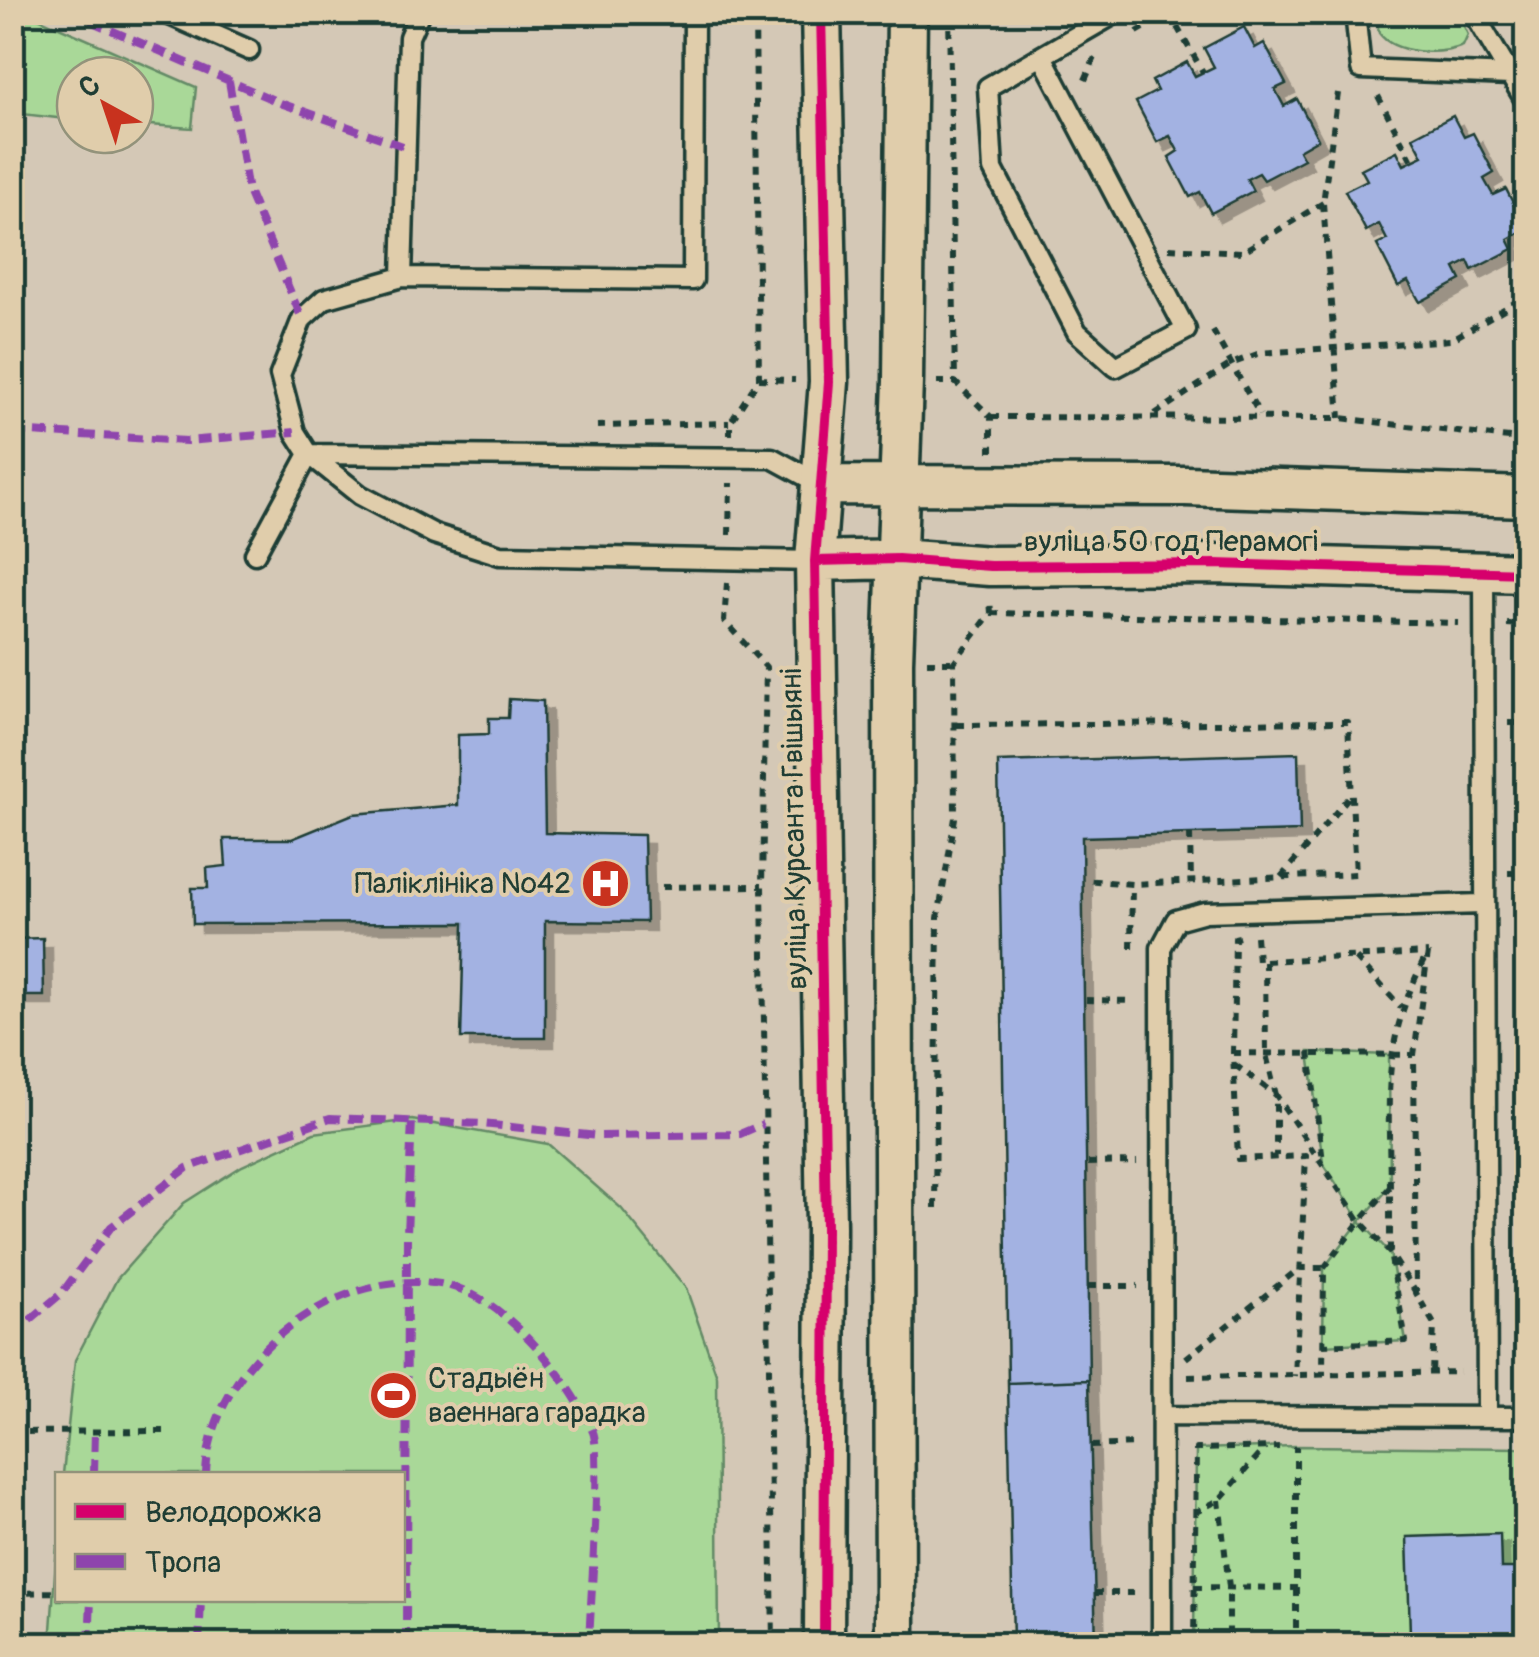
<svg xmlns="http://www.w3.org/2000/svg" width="1539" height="1657" font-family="Pangolin,sans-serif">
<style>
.green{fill:#a9d898;stroke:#648a66;stroke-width:2.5}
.building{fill:#a3b2e2;stroke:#1f3d34;stroke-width:2.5;filter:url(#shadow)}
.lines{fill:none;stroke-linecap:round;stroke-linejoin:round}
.lane-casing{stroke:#1f3d34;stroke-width:25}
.street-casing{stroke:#1f3d34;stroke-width:45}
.path{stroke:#1f3d34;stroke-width:6;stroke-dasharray:8 8;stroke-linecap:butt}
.lane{stroke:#e0cdab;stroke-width:18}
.street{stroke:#e0cdab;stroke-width:38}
.quiet{stroke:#8e44ad;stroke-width:8;stroke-dasharray:15 8;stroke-linecap:butt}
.cycleway-casing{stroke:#e0cdab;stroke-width:16}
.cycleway{stroke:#d6006c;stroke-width:10}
.labels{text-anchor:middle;stroke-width:8;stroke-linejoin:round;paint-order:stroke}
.street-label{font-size:30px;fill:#1f3d34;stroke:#e0cdab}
.poi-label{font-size:30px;fill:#1f3d34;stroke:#e0cdab;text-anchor:end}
</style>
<defs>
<filter id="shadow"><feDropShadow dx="9" dy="9" stdDeviation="0" flood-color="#0004"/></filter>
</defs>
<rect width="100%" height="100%" fill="#d4c8b6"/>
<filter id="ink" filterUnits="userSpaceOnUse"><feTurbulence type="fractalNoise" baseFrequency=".01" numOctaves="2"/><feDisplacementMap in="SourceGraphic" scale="20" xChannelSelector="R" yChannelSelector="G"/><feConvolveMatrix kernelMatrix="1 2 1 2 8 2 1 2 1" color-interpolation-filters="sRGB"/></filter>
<g filter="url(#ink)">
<!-- green -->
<path class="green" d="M13 12 27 13 196 87 192 128 135 124V75H75V120L13 113Z
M1375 13H1458L1468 35 1463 46C1440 55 1395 55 1379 33Z
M1309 1052 1389 1055 1390 1187 1360 1221 1390 1253 1406 1341 1323 1345 1324 1268 1360 1221 1323 1163Z
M412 1120 548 1144 621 1208 686 1288 717 1376 719 1644H50L57 1545 58 1600H402V1474H63L75 1360 117 1279 184 1203 242 1166 314 1133Z
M1296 1446 1526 1448V1644H1194L1196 1449Z"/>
<!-- building -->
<path class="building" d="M1244 27 1255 48 1264 43 1286 84 1275 89 1284 106 1297 99 1318 139 1299 150 1304 159 1264 180 1259 173 1247 179 1253 191 1211 213 1200 192 1190 197 1169 157 1178 151 1170 136 1157 142 1136 102 1157 91 1152 81 1187 62 1195 76 1214 67 1204 48Z
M1453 116 1464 137 1473 133 1494 173 1484 179 1493 195 1506 189 1526 229 1508 239 1513 249 1472 270 1468 261 1455 268 1461 280 1420 302 1408 281 1398 286 1377 245 1387 240 1379 224 1366 231 1345 191 1367 180 1361 169 1397 151 1404 165 1423 156 1413 137Z
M509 699 543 701 545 833 644 835 646 922 545 921V1038H461L464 923 193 924 192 888H208L207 868 226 866 224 839H292L353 814 458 805V735L489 734V718H508Z
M1298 753 1300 831 1082 837 1089 1380 1008 1383 998 762Z
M43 938 44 996H12V939Z
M1089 1380 1096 1644H1013L1008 1383Z
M1500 1534 1501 1568H1526V1644H1457L1456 1633 1410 1634 1407 1537Z"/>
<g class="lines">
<defs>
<path id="lane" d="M163 12 249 50
M420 12 409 37 402 277 693 280 694 12
M1355 12 1361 69 1510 75
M1473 12 1526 102
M1043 58 1186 330 1116 367 1077 332 993 169 988 87 1118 12
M402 277 324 299 302 319 280 375 295 432 309 454 360 495 434 534 500 555 815 561
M309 454 772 458 822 485
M255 554 309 454
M1484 571 1487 1417
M1162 1416 1526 1417
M1162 1644 1161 948 1176 920 1205 912 1482 904"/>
<path id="street" d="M821 12 829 382 815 561 826 1227 824 1644
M822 485 1186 486 1526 497
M815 561 898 559 990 566 1216 564 1526 573
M895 1644 893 662 903 381 907 12"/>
</defs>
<!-- lane casing -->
<use href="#lane" class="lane-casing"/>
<!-- street casing -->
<use href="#street" class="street-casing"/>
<!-- path -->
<path class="path" d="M949 12 955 382
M1514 12 1526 33
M1169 13 1203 72
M1137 32 1171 12
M1085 80 1096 55
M1338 93 1323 203 1340 418
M1378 96 1412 161
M1169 248 1242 252 1323 203
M1213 331 1260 415
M759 379 795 380
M937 382H955L991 417V452
M1155 414 1231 364 1260 353 1451 340 1526 296
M991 417 1340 418 1526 440
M597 426 729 423
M730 435V423L759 379 755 12
M729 535 730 483
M727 583 724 621 766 667 762 886 773 1644
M991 613 1459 623
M1507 624 1526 625
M927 662H954
M1508 723H1526
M957 725 1348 722 1356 874 1132 884 1084 880
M1190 834 1191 882
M1508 873H1526
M1281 877 1353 792
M662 887 762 886
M1256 936 1258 961H1265L1266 1054 1276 1095V1156
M1239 937 1235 938 1233 1053 1238 1159 1306 1156 1295 1376
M1131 948 1132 884
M1428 953 1414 1055 1416 1293 1434 1324 1432 1373
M1356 958 1401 1007
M1265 961 1428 953
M1086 1000 1133 1001
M1309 1052 1323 1161
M1233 1053 1414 1055
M1235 1065 1276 1095 1360 1221 1390 1187V1253L1406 1341 1323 1345
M1088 1163 1137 1162
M1390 1187C1389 1094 1381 1046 1424 960
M935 1208 938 918 955 818 954 662 991 613 990 599
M1324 1268 1360 1221 1390 1253 1415 1291
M1089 1286H1138
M1186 1358 1300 1268H1324L1323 1375
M1188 1377 1460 1372
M12 1432 165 1431
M1091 1446 1135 1444
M1219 1500 1229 1587V1644
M1194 1513 1219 1500 1265 1448
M1194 1587 1297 1588
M12 1593 58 1592
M1094 1593H1138
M1194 1644 1196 1449 1279 1447
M1296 1644V1446"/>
<!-- lane -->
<use href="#lane" class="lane"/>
<!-- street -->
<use href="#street" class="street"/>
<!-- quiet -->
<path class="quiet" d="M69 12 283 104 406 147
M229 81 248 191 302 319
M12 431 187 441 295 432
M12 1335 62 1293 111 1227 187 1168 330 1118 482 1124 598 1136 740 1134 763 1124
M94 1474 95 1429
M206 1474C210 1363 335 1263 446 1285 504 1296 571 1380 593 1432 602 1454 590 1609 589 1644
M89 1644 91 1600
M199 1644 201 1600
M406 1644 407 1233 412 1120"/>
<defs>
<path id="cycleway" d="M821 12 829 382 815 561 826 1227 824 1644
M815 561 898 559 990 566 1216 564 1526 573"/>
</defs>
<!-- cycleway casing -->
<use href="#cycleway" class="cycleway-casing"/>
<!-- cycleway -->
<use href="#cycleway" class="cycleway"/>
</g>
</g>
<!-- icons -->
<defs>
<symbol id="hospital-disc" viewBox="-11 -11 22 22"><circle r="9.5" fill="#c8321e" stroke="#e0cdab"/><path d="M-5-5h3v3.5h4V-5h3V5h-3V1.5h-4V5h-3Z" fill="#fff"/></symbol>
<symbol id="stadium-disc" viewBox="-11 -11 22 22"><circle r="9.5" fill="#c8321e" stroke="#e0cdab"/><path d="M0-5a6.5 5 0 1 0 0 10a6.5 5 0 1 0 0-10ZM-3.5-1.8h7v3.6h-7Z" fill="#fff"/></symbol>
</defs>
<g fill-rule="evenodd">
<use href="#hospital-disc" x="578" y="856" width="55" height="55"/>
<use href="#stadium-disc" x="366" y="1368" width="55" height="55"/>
</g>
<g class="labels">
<!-- street labels -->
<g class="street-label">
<text x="1171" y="551">вуліца 50 год Перамогі</text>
<text transform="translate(794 829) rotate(-91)" y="10">вуліца Курсанта Гвішыяні</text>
</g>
<!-- poi labels -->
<g class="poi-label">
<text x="571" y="893">Паліклініка №42</text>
<text x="428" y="1388" text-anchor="start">Стадыён<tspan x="428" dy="34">ваеннага гарадка</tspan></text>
</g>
</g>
<!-- margin -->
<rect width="1539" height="1657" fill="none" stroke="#e0cdab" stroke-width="50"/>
<rect x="25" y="25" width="1489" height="1607" fill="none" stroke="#1f3d34" stroke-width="4" filter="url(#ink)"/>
<!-- legend -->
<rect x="55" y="1472" width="350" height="130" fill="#e0cdab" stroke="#93937b" stroke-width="2.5"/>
<rect x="75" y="1504" width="50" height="15" fill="#d6006c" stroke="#93937b" stroke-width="2.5"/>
<text x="145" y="1522" font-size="30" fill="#1f3d34">Велодорожка</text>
<rect x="75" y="1554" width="50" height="15" fill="#8e44ad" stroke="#93937b" stroke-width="2.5"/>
<text x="145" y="1572" font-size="30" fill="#1f3d34">Тропа</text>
<!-- north arrow -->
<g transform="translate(105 105) rotate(320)"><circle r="48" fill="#e0cdab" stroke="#93937b" stroke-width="2.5"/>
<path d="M0-8L18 38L0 25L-18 38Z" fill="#c8321e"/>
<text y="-15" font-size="28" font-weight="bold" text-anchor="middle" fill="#1f3d34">С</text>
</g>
</svg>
